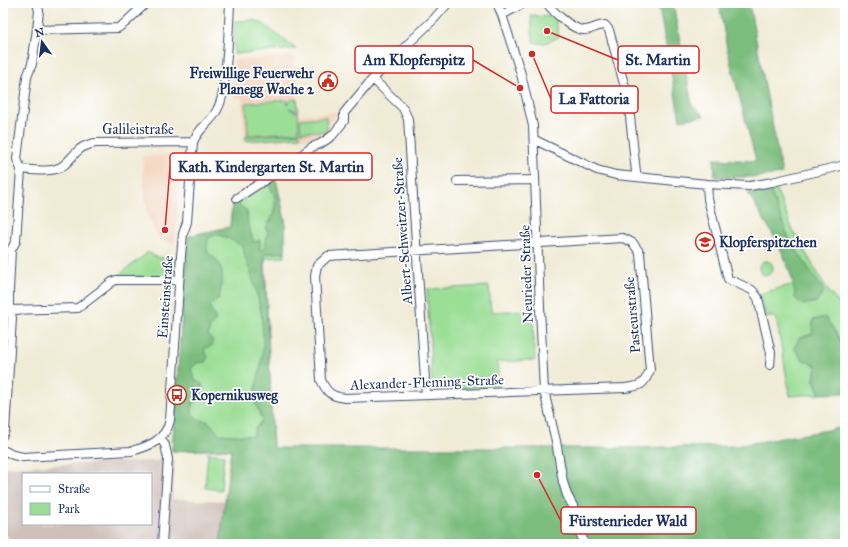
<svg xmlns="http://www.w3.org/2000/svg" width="848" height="547" font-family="'IM FELL Great Primer',serif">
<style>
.built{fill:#f2d4be}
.industrial{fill:#cfc0ba;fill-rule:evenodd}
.green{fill:#9bde95;stroke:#5b867a}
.forest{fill:#7cbd7e;stroke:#4c766e;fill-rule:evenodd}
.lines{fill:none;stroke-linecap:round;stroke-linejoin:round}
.minor-casing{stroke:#3b4b70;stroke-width:10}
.minor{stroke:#fff;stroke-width:8}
.labels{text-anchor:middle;stroke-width:3.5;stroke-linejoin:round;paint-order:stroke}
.poi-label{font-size:14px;font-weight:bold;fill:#1b2f5e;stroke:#fff;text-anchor:start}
.street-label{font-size:14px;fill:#1b2f5e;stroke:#fff}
.leader{fill:none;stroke:#d62828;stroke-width:1.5}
.callout-dot{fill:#d62828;stroke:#fff;stroke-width:1.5}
.callout{fill:#fff;stroke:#d62828;stroke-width:1.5}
.callout-label{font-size:15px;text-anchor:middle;font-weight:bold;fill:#1b2f5e}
</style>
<rect width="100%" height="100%" fill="#fff"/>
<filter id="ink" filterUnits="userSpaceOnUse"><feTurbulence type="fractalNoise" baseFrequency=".025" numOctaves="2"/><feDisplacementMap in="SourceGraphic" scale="8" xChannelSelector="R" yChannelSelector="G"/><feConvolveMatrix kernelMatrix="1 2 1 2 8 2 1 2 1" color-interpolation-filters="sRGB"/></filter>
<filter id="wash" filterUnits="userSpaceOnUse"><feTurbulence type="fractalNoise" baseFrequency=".012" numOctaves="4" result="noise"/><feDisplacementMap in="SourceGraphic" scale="16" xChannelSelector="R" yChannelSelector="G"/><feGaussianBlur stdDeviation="0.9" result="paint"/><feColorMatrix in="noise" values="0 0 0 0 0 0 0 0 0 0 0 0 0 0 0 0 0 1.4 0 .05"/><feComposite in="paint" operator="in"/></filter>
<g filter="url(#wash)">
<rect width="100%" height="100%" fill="#f0ebd5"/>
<!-- built -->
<path class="built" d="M295 56 299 115 336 112 337 117 333 121 329 122 330 136 245 142 242 98H235L233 60Z
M182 155 179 200 175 244 159 240 149 219 145 200 142 156Z"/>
<!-- industrial -->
<path class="industrial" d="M175 460 172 499 226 501 220 544H23L14 542 3 533V467ZM23 474H151V524H23Z"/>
<!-- green -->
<path class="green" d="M531 16 555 17 559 35V37C552 41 541 46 533 42Z
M253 20 262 23 296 49 234 54 235 21Z
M297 99 298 110H294L289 108 295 112 298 111 299 132 248 135 246 103 287 100 288 105 290 100Z
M326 117 327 131 301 132 300 119Z
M300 133V137L246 141 245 137Z
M276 180 285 220V257L265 258 273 448 172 451 188 236 230 227 232 206Z
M776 189 794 233 829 292 845 310V350L835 331 812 335 802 359 816 366 814 380 820 394 790 396 776 317H766L759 294 794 284 795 298 823 291 789 239 771 192Z
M148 252 156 257 173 259 175 263V273L172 277 118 276Z
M759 268a7 7 0 1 1 14 0a7 7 0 1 1-14 0Z
M489 286 491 312 532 310 535 360 497 362 499 387 440 389 434 387 432 385 427 289Z
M208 453 224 455 221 490 205 488Z"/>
<!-- forest -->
<path class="forest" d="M658 3H673L692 105 704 116 680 120Z
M719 3H749L782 174 757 177H715L714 159 756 161 727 49Z
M276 180 285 220V252L264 254 273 448H612L736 446 845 427V544H220L231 449 172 451 188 236 230 227 232 206 237 203 247 211 248 226 254 242 260 240V250H264L268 230 265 229 272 218 275 206V198L269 184ZM216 235C225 235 234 242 243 246 244 258 250 269 253 281 261 304 265 333 262 357 261 369 254 390 255 400 256 407 260 414 262 420L255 429 253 436 219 434 208 421C187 420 187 402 204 393L202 384 195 380 191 369 197 363 205 362 208 357 204 349 213 345 212 339 208 335 210 327 216 321C214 315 211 312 210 305L219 298C221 287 225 274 219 263 216 259 211 255 207 251L208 238Z
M771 192 789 239 824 291 817 302 803 305 795 298C793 261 766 224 748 193Z
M825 317 835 331 845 350V393L820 394 814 380 816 366 802 359 794 348 799 338 812 334 813 320Z"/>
</g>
<g filter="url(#ink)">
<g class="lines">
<defs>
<path id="minor" d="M497 3 502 15 521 74 533 126 540 308 544 391 556 441 563 482 567 495 573 506 578 522 580 533 585 544
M547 3C553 12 572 29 583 30 590 31 597 25 605 25L609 30 628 98 636 172V177
M502 15 524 3
M37 30 118 28 125 23 144 5 147 3
M373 79 403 108 408 119 426 395
M535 140 597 170 616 175 707 184 750 186 772 182 845 165
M21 169C32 170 45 172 56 169 66 167 72 155 80 149 85 145 90 144 95 143L193 142
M457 181 535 180
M707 184 708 199 728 279 752 290 758 298 771 353 770 365
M237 198 288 165 312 147 320 144 332 136 344 121V113L370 82 383 68 434 19 448 3
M623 238 633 243 640 253 650 370C644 385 641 386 625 388L345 398C331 396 327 393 321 380L315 276 317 266 328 256Z
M10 310 78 308 112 282 116 280H179
M3 435 5 430 6 415 12 318 9 305V290L11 250 16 241 21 169 17 159 27 77 32 64 37 29 39 11 37 3
M160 438 165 445 168 459 162 544
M3 450 13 455 23 457 131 451C148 447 166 440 170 420L181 256 183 234 187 222 193 142C199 127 211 123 217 110 223 99 224 86 225 74 228 51 229 27 230 3"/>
</defs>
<!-- minor casing -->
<use href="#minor" class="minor-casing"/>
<!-- minor -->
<use href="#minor" class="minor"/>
</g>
</g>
<!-- icons -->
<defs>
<symbol id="civic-ring" viewBox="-11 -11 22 22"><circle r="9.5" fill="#fff" stroke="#c8321e" stroke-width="1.5"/><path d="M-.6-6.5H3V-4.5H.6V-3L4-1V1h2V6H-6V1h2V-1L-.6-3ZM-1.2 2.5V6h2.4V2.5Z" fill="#c8321e"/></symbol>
<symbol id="school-ring" viewBox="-11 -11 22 22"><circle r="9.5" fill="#fff" stroke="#c8321e" stroke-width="1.5"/><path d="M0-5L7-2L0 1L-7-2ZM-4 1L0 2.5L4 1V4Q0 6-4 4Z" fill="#c8321e"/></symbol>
<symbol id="bus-ring" viewBox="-11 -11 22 22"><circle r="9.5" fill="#fff" stroke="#c8321e" stroke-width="1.5"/><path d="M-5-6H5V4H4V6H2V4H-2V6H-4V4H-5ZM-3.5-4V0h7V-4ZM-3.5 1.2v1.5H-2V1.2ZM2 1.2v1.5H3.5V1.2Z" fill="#c8321e"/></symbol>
</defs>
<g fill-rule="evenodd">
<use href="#civic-ring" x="317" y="70" width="22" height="22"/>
<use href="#school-ring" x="694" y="231" width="22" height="22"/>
<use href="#bus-ring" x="166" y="384" width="22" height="22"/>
</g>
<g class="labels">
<!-- poi labels -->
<g class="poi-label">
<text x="314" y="78" text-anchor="end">Freiwillige Feuerwehr<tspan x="314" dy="16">Planegg Wache 2</tspan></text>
<text x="719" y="247">Klopferspitzchen</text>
<text x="191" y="400">Kopernikusweg</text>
</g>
<!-- street labels -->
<g class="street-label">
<text x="138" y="134">Galileistraße</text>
<text transform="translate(402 231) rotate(-94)" y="5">Albert-Schweitzer-Straße</text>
<text transform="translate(526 274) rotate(-92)" y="5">Neurieder Straße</text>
<text transform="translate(165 297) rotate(-86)" y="5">Einsteinstraße</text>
<text transform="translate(632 315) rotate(-95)" y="5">Pasteurstraße</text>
<text transform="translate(427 382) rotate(-2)" y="5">Alexander-Fleming-Straße</text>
</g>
</g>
<!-- callouts -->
<path class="leader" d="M547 31L618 60M520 88L473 60M532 54L551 99M165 230L170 167M537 475L561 521"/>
<g class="callout-dot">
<circle cx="547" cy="31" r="4"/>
<circle cx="520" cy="88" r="4"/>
<circle cx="532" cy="54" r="4"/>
<circle cx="165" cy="230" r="4"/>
<circle cx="537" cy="475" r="4"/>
</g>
<g class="callout">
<rect x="618" y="46" width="81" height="27" rx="4"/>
<rect x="355" y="46" width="118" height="27" rx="4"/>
<rect x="551" y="86" width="87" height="27" rx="4"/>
<rect x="170" y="153" width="202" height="27" rx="4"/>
<rect x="561" y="507" width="135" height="27" rx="4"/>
</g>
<g class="callout-label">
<text x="658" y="65">St. Martin</text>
<text x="414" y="65">Am Klopferspitz</text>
<text x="594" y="104">La Fattoria</text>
<text x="271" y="172">Kath. Kindergarten St. Martin</text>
<text x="628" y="526">Fürstenrieder Wald</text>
</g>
<!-- margin -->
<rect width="848" height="547" fill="none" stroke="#fff" stroke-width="16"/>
<!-- legend -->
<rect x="22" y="473" width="130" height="52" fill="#ffffff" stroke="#a4acbf"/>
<rect x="30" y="486" width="20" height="6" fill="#ffffff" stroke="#a4acbf"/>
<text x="58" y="493" font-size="12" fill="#1b2f5e">Straße</text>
<rect x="30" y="503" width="20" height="12" fill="#9bde95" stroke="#a4acbf"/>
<text x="58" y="513" font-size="12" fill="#1b2f5e">Park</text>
<!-- north arrow -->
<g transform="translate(42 42) rotate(346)" stroke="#ffffff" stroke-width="3" paint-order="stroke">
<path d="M0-3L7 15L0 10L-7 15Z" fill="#1b2f5e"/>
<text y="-6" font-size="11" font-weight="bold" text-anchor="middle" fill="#1b2f5e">N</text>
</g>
</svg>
